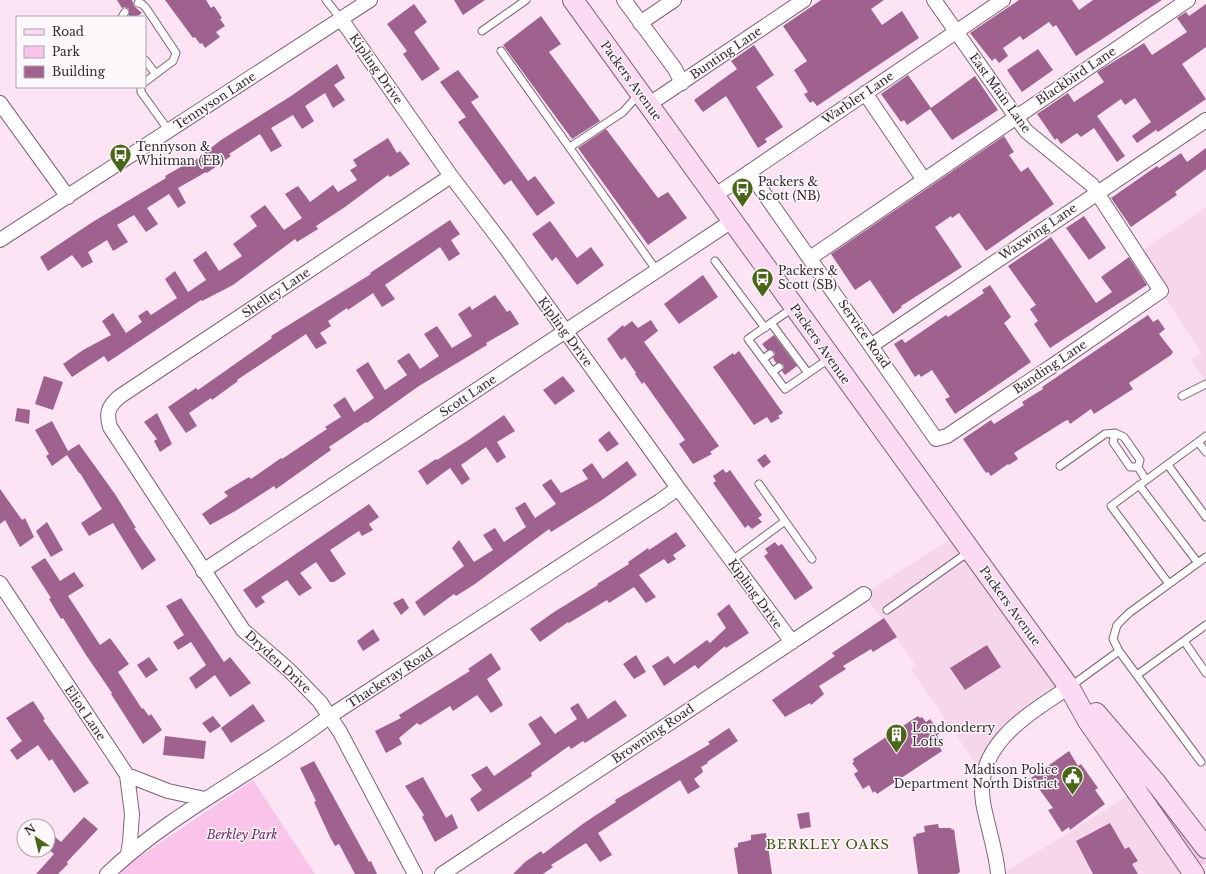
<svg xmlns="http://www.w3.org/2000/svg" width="1206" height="874" font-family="'Libre Baskerville',serif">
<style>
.built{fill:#f6d6eb}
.green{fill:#fac4ea}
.building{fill:#9f628e}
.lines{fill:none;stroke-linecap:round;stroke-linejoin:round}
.service-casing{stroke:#7b6574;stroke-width:9}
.minor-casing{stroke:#7b6574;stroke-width:16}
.secondary-casing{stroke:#7b6574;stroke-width:22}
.service{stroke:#fff;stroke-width:7}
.minor{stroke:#fff;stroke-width:14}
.secondary{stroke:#fcdaf3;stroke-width:20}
.labels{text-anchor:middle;stroke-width:3;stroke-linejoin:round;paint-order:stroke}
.street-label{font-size:12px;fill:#342b31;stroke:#fdf8fc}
.poi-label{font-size:12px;fill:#342b31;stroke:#fdf8fc;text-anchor:start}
.park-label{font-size:12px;font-style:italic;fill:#722661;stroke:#fdf8fc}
.neighbourhood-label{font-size:13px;letter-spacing:1px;fill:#3c550c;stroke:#fdf8fc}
</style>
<rect width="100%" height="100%" fill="#fde4f5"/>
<!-- built -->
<path class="built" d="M1206 207V382L1191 360 1201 353 1137 254Z
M958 534 1069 687 1020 722 985 777 911 670 916 666 864 594Z
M1132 793 1191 874H1002Z"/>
<!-- green -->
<path class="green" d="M253 780 315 874H117L123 868Z
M1167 813 1206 863 1200 867 1164 815Z"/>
<!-- building -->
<path class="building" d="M117 0H132L134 6 142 13 136 17H129V9L125 7 122 8Z
M165 0H206L211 8 214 6 222 18 220 19 225 26 216 32 220 37 205 48 202 43 200 44 195 37 193 38Z
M454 0H485L463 15Z
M821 0H884L871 9 882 25 902 11 919 38 817 106 813 101 810 103 804 94 808 92 794 70 807 61 783 26Z
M1019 0H1072L1079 10 1093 0H1162L1076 56 1056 25 1053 27 1049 22 1023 40 1020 36 1003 48 1008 56 999 63 995 58 992 61 970 33Z
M414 4 427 22 414 32 440 69 422 81 403 54 407 51 387 24Z
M1206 4V47L1182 64 1206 99 1158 132 1156 130 1137 143 1132 136 1151 122 1135 98 1125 105 1121 99 1097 116 1125 156 1117 162 1094 128 1081 137 1077 133 1061 144 1057 138 1055 140 1037 114 1068 93 1074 102 1104 82 1097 72 1144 43 1152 55 1187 32 1177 18 1186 12 1189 16Z
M541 16 561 44 549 52 600 121 572 139 503 45Z
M754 45 774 75 756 87 783 127 765 139 767 142 758 148 726 96 703 112 694 100 737 69 731 61Z
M1038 49 1053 70 1022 92 1007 70Z
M337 64 345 78 334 85 345 100 333 108 325 93 305 106 314 121 302 129 293 115 271 128 282 146 271 152 260 134 229 154 231 156 207 173 206 172 178 188 186 203 178 208 169 194 147 208 158 224 146 232 134 215 117 225 128 242 113 251 107 240 88 252 93 262 82 268 72 255 48 271 40 257 91 223 166 178 165 176 186 164 188 166 221 140 291 96Z
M458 70 479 97 471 102 528 181 535 176 555 203 537 216 511 180 504 185 458 122 466 117 440 82Z
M908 75 931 108 975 76 998 110 952 140 930 109 907 125 904 120 901 122 881 94Z
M606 129 658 198 668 192 687 218 648 245 578 148Z
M1004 136 1014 152 1009 155 1021 172 1028 167 1054 204 986 251 959 213 952 218 951 216 935 227 962 267 901 306 902 307 893 314 870 280 855 290 831 254Z
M388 138 397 153 400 151 410 164 390 177 388 175 345 207 316 226 318 229 297 242 295 239 233 285 202 301 201 300 108 362 104 356 72 377 63 364 83 350 111 335 102 321 113 313 126 333 142 322 138 316 147 310 151 315 177 298 165 279 175 271 188 292 206 280 193 260 206 251 219 271 242 256 233 244 257 226 250 216 265 205 284 230 302 218 285 194 298 186 310 202 333 185 338 192 357 180 350 170 357 166 353 160Z
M1206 148V169L1175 192 1177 195 1131 227 1111 198 1157 166 1159 168 1181 153 1187 162Z
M1084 216 1106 248 1089 260 1066 228Z
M450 220 460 234 451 240 460 254 449 261 440 247 385 285 395 299 382 307 373 293 348 310 347 308 328 321 331 326 320 333 327 343 316 349 306 334 237 380 238 381 212 400 211 398 189 413 197 426 186 433 168 407 196 388 198 390 272 338 271 336 371 274 370 273Z
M550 221 577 258 591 247 604 265 577 285 556 257 552 261 532 234Z
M1051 237 1096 303 1112 292 1101 277 1129 257 1147 285 1050 348 1034 324 1038 321 1030 309 1036 305 1008 266Z
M703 275 718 297 679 324 664 304Z
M990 285 1011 317 1004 323 1031 362 955 414 945 399 950 397 932 370 921 377 919 374 915 377 894 344 902 339 905 343 946 315 948 317 984 293 982 290Z
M495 295 507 312 510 310 519 324 486 343 487 345 419 386 367 423 366 422 329 447 331 450 276 489 274 486 237 510 210 525 202 514 228 496 224 492 249 477 251 479 281 458 282 459 327 429 325 427 341 417 333 405 345 397 354 412 374 398 356 370 368 362 385 390 407 375 397 361 409 353 420 369 439 356 424 334 437 326 452 348 472 336 458 314 470 306 472 310Z
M1148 315 1153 322 1158 319 1165 329 1159 334 1173 352 1171 355 1129 383 1133 389 1094 414 1091 409 1070 424 1068 420 1065 421 1014 453 1018 459 1009 465 1008 464 991 476 988 472 986 473 963 439 991 420 994 424 1024 405 1022 402 1043 389 1042 387Z
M651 320 658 331 644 342 719 446 710 452 712 454 693 464 679 444 685 440 644 382 642 384 635 374 636 373 625 357 621 360 607 339 623 325 624 327 632 321 638 328Z
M774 335 797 366 785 375 782 371 784 367 783 364 776 363 773 358 775 354 774 351 767 350 762 344Z
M739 351 783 413 778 416 780 418 771 423 767 417 754 425 713 367 733 353 734 355Z
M44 376 63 382 53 410 35 404Z
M563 376 575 391 555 405 543 390Z
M17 408 30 410 29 424 15 421Z
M157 413 172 444 160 452 154 441 157 439 144 422Z
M504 415 515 431 497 442 506 457 497 463 486 447 461 465 470 479 462 485 450 468 427 485 418 471 436 459 437 460 470 439Z
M52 421 68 451 79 444 115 494 136 528H134L156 560 142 570 113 523 89 536 81 523 102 509 80 473H79L67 455 52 466 46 456 49 454 35 430Z
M609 431 619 444 607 452 598 440Z
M765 454 771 462 763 468 757 460Z
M627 461 637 475 602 500 551 532 549 529 475 584 456 596 454 594 424 616 415 602 464 566 452 548 459 540 474 562 493 550 483 535 495 528 504 542 526 527 515 508 525 502 535 518 556 504 542 485 551 479 561 493 588 479 582 470 592 463 603 479Z
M723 469 726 473 730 470 762 515 758 518 762 522 752 529 748 525 745 528 713 483 716 481 713 476Z
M0 489 22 520 25 518 34 537 20 547 5 520 0 524Z
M369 504 379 517 369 524 373 530 362 536 359 531 330 550 346 574 334 582H330L316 562 300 573 312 588 299 596 287 580 261 597 265 602 256 608 243 590Z
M47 522 63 550 51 557 36 531Z
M676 532 686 546 673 555 676 559 668 564 664 559 639 575 656 597 646 603 634 587 609 603 607 600 569 623 568 622 540 642 530 629 554 612 598 585 597 584 629 564 628 562 648 548 649 550Z
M775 542 778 546 782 544 813 588 795 600 764 556 768 553 765 549Z
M45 558 60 581 74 572 84 586 68 596 100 645 110 638 129 664 118 672 142 709 143 708 149 716 151 714 162 730 143 744 111 694 112 693 86 655 63 618 61 619 49 599 51 598 31 567Z
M181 598 224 662 230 657 251 683 230 697 215 675 196 689 189 678 206 665 191 642 178 650 173 642 184 635 166 606Z
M403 598 409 608 401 615 393 603Z
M729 604 749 633 726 648 725 646 698 669 695 665 664 686 652 666 668 656 674 664 707 640 710 643 726 628 717 614Z
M884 618 897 637 873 652 871 649 843 666 846 669 819 686 824 694 811 705 810 703 785 717 772 700 835 656 832 653Z
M373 629 380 640 363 651 357 641Z
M987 645 1001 667 965 690 950 668Z
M491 653 501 669 487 679 503 705 491 713 477 695 453 711 450 706 420 725 417 723 399 738 402 744 386 753 375 731 401 718 399 715 470 671 468 669Z
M636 655 646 672 634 679 623 664Z
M149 657 158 670 146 678 137 665Z
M615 700 627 716 585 743 583 741 571 749 569 746 531 773 532 776 478 812 470 799 482 790 471 775 487 766 494 776 541 744 528 724 541 716 555 734 577 719 570 708 578 703 588 719Z
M33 701 45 719 43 720 89 783 74 793 52 759 49 761 38 745 17 760 10 750 22 741 6 718Z
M253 704 265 721 231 743 221 728Z
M213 716 221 726 210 733 202 723Z
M918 716 920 718 922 717 926 722 930 719 940 733 937 735 943 746 940 748 942 751 877 794 875 791 873 793 869 785 863 789 854 774 858 771 852 763 854 762 853 759Z
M729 728 738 741 707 762 708 763 701 767 703 772 694 779 700 787 688 794 680 780 598 833 612 855 600 862 586 843 551 865 553 867 543 874H513L525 862 541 851 543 854 584 823 616 802 615 800 710 744 708 742Z
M165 736 206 741 204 759 163 755Z
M1069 751 1078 766 1081 764 1098 788 1095 790 1105 804 1070 830 1069 827 1062 832 1048 810 1053 808 1031 778Z
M314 761 369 862 371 861 377 874H355L339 844 335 846 330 837 314 802 316 801 300 768Z
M423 777 446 818 452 814 458 828 435 842 422 817 424 815 405 786Z
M809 812 811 827 800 829 797 814Z
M84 817 98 829 67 862 68 864 58 874H36L54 854 48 849V831L61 842Z
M1110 823 1125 849 1129 847 1138 861 1132 864 1138 874H1093L1076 841Z
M938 824 939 828H951L952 830 954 829 960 872 957 874H918L913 837 916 836V834L925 832 924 826Z
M766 833 772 874H738L734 848 738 847V843L751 840V835Z"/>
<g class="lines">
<defs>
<path id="service" d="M326 0 341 19
M138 3 142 4 146 8 176 53 173 61 145 82
M122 17 125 12
M482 31 526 0
M501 51 657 271
M145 60 155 73
M141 87V92L169 131
M570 147 623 112 639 94
M715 261 765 328
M794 307 748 339 785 389 830 358
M771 323 808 373
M763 359 770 354
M772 372 779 367
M1182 396 1206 384
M1115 433 1113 442 1130 467H1138L1146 480
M1206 436 1198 442 1206 452
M1168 465 1206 517
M1060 466 1105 434 1115 433 1124 437 1140 460 1138 467
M759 484 785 521
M1139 485 1198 563
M731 561 785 521 812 559
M1169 584 1111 506 1198 442
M887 610 970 551
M1184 641 1206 673
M1119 651 1113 639 1117 625 1129 613 1206 557
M1137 675 1206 625
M1071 686 1119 651 1201 762"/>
<path id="minor" d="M624 0 675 69 682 83
M341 19 451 176 505 247 678 488 792 642
M640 23 674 0
M865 93 924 180
M0 103 68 197
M648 105 804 0
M749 172 936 439 947 436 1058 362 1161 291 1092 185 1026 131 934 0
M714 196 1003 0
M0 240 370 0
M810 258 1188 0
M872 345 1206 120
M203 571 732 221
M0 583 127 775 132 814 130 842 128 854
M127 775 168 791 205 799
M107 874C173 811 258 772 330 716L660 501 678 488
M415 874 340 732 320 702 289 670 243 630 110 427C106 413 108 407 119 397L451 176
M442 874 864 594
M998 874C996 850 987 826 983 802 974 744 1029 714 1069 687"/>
<path id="secondary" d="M573 0 1069 687 1088 721 1194 874
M1096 713 1156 783 1206 848"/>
</defs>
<!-- service casing -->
<use href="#service" class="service-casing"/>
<!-- minor casing -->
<use href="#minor" class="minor-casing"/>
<!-- secondary casing -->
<use href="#secondary" class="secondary-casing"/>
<!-- service -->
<use href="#service" class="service"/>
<!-- minor -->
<use href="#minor" class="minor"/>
<!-- secondary -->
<use href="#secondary" class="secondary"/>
</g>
<!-- icons -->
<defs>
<symbol id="bus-pin" viewBox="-11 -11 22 30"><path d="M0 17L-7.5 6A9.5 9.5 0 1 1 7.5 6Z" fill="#4a6719" stroke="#fdf8fc"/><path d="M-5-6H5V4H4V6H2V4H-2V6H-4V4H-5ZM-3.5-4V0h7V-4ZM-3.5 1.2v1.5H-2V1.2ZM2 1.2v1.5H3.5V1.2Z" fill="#fff"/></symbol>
<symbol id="building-pin" viewBox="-11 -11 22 30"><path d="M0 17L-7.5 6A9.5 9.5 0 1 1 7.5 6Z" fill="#4a6719" stroke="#fdf8fc"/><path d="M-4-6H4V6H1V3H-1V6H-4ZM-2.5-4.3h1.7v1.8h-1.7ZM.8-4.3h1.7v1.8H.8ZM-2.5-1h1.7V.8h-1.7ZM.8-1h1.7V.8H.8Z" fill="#fff"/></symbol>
<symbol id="civic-pin" viewBox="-11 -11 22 30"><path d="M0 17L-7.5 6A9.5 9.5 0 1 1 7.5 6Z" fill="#4a6719" stroke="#fdf8fc"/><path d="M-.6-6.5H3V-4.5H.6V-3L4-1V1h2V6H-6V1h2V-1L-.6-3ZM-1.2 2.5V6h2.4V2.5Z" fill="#fff"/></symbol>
</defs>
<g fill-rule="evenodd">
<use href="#bus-pin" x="108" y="142" width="25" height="34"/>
<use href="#bus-pin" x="730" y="176" width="25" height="34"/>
<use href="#bus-pin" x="750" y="266" width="25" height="34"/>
<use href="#building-pin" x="884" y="722" width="25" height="34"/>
<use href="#civic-pin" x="1060" y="764" width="25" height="34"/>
</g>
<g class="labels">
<!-- street labels -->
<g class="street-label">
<text transform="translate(726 53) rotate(-34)" y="4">Bunting Lane</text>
<text transform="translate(376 69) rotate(55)" y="4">Kipling Drive</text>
<text transform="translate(1076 76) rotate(-34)" y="4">Blackbird Lane</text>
<text transform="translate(631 81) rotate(54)" y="4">Packers Avenue</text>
<text transform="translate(1000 93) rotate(54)" y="4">East Main Lane</text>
<text transform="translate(858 98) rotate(-34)" y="4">Warbler Lane</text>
<text transform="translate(215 101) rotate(-33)" y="4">Tennyson Lane</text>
<text transform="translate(1038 232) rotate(-34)" y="4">Waxwing Lane</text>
<text transform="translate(276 293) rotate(-34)" y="4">Shelley Lane</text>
<text transform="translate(565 332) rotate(54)" y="4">Kipling Drive</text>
<text transform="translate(864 334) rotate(55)" y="4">Service Road</text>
<text transform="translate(820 344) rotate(55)" y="4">Packers Avenue</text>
<text transform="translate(1050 367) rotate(-34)" y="4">Banding Lane</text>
<text transform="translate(468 396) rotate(-34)" y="4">Scott Lane</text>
<text transform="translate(755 594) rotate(54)" y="4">Kipling Drive</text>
<text transform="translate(1010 606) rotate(54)" y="4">Packers Avenue</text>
<text transform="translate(278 662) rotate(43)" y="4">Dryden Drive</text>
<text transform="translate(390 678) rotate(-33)" y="4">Thackeray Road</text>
<text transform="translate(85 713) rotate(56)" y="4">Eliot Lane</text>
<text transform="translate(653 734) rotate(-34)" y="4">Browning Road</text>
</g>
<!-- poi labels -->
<g class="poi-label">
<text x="136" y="151">Tennyson &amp;<tspan x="136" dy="14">Whitman (EB)</tspan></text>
<text x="758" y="186">Packers &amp;<tspan x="758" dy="14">Scott (NB)</tspan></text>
<text x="778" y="275">Packers &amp;<tspan x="778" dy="14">Scott (SB)</tspan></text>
<text x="912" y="732">Londonderry<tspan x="912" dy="14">Lofts</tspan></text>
<text x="1058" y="774" text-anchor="end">Madison Police<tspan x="1058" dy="14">Department North District</tspan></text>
</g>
<!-- park labels -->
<g class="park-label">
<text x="242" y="839">Berkley Park</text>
</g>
<!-- neighbourhood labels -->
<g class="neighbourhood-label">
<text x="828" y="849">BERKLEY OAKS</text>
</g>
</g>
<!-- legend -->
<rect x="16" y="16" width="130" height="72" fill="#fdf8fc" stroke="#ada6ab"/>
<rect x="24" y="29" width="20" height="6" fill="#fcdaf3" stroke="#ada6ab"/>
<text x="52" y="36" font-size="12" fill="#342b31">Road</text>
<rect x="24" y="46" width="20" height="12" fill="#fac4ea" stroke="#ada6ab"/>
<text x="52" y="56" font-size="12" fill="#342b31">Park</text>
<rect x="24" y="66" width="20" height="12" fill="#9f628e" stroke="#ada6ab"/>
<text x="52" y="76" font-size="12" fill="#342b31">Building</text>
<!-- north arrow -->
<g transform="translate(36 838) rotate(325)"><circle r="19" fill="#fdf8fc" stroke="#ada6ab"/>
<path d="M0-3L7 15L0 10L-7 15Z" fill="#4a6719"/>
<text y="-6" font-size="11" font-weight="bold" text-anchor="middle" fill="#342b31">N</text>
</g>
</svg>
